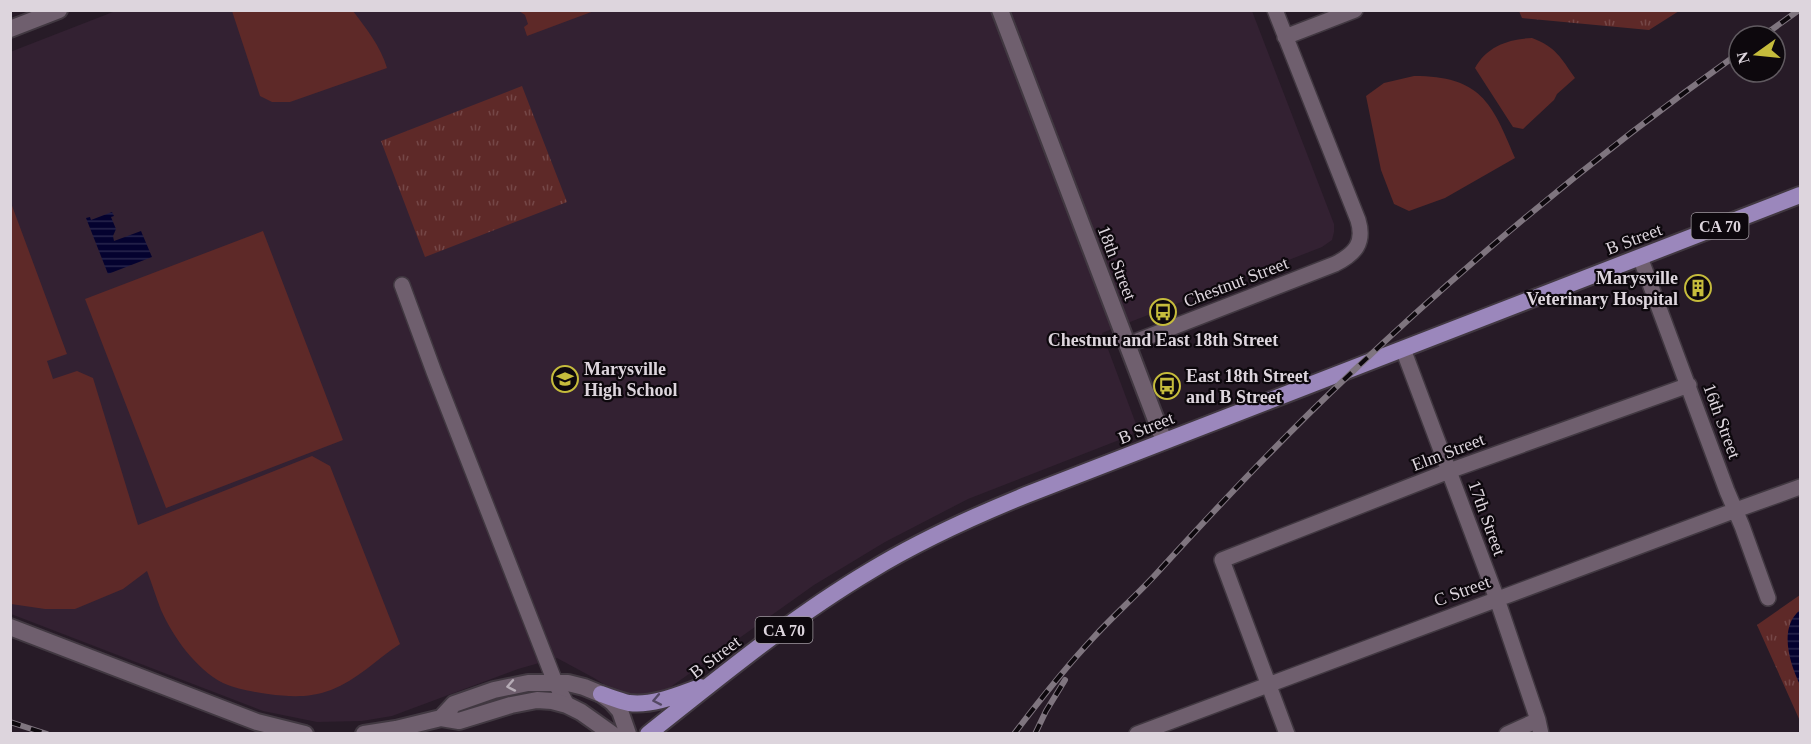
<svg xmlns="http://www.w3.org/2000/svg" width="1811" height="744" font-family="'Times New Roman',serif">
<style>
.built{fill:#332132}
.green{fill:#5e2928}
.park{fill:url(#park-tufts)}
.water{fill:url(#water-rules)}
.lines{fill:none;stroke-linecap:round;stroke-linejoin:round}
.minor-casing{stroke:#413841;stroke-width:18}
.tertiary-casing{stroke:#413841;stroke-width:20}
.trunk-casing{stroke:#413841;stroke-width:20}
.minor{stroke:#6f5f6e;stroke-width:15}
.tertiary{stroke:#6f5f6e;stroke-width:16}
.trunk{stroke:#9b87bc;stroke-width:16}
.rail-casing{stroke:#7f757f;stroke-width:6}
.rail{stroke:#0d080d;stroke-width:4;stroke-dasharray:11;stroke-linecap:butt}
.oneway{stroke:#b6acb6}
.oneway2{stroke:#544864}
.labels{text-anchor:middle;stroke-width:4.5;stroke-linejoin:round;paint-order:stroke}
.shield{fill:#0d080d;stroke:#9f989f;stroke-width:1.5}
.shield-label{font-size:16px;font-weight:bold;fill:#ddd5dd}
.street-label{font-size:18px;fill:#ddd5dd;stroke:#0d080d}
.poi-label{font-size:18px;font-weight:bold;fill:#ddd5dd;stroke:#0d080d;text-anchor:start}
</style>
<defs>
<pattern id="park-tufts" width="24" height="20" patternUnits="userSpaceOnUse" patternTransform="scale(1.5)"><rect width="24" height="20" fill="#5e2928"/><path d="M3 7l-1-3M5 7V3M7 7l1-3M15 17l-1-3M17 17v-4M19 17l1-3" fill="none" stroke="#754747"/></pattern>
<pattern id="water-rules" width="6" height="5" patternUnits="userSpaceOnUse" patternTransform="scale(1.5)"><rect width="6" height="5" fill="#04022f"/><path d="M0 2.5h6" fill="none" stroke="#28264d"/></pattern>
</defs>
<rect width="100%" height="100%" fill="#271b27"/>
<!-- built -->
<path class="built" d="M118 10 1252 11 1334 224V232L1332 240 1322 247 1102 333 1136 424 1132 435 968 499 885 542 814 585 665 691 645 697 630 696 616 692 594 678 557 658 518 669 392 716 362 721 317 722 263 711 11 614 10 52Z"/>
<!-- green -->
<path class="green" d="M232 11H353C366 28 381 47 387 68L290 102H272L260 96Z
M519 11H594L527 36 524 27 528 24 525 15Z
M1532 38C1556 47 1561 58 1575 78L1557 94 1554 100 1523 129 1513 127 1475 68C1487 46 1509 39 1532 38Z
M1414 76C1480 76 1492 102 1515 158L1445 198 1409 211 1394 204 1381 170 1366 96 1384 83Z
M11 203 67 354 47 361 53 379 77 371 93 378 138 525 312 456 330 466 400 644C377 659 357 680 331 690 309 698 291 697 268 694 254 692 236 689 223 683 196 669 173 637 161 610 156 597 152 584 147 571L123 589 75 609H45L11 604Z
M263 231 343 440 166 508 85 299Z"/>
<!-- park -->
<path class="park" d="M1519 11H1679L1649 30 1522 18Z
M522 86 567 202 425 257 381 141Z
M1800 595V721L1757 625Z"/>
<!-- water -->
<path class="water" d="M112 212 114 216 111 217 116 229 113 236 114 241 141 231 152 257 108 274 86 218 90 217 91 220Z
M1800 610V685C1790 664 1778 628 1800 610Z"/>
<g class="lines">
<defs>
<path id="minor" d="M1285 37 1355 10
M1640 257 1727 491 1742 526 1768 598
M402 285 434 372 555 682 567 705
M1127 345 1335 264C1355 254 1365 243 1358 220L1275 10
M1403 349 1497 599 1538 720 1541 734
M1137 734 1736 510 1800 487
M1287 734 1222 560 1449 471 1689 385
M1507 734 1538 720"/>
<path id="tertiary" d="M1000 10 1164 441
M10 29 59 10
M10 627 257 722 305 734
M441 718 454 704 494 690 528 683H568L584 687 601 694 612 702 620 711 628 734
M364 734 396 729 441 718 459 721 511 705 537 700 552 701 567 705 581 712 612 734"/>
<path id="trunk" d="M601 694C610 697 620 701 629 703 653 706 678 695 700 687
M648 734C720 677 791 618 870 571 919 541 972 517 1026 495L1800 195"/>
</defs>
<!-- minor casing -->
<use href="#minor" class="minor-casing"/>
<!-- tertiary casing -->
<use href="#tertiary" class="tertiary-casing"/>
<!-- trunk casing -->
<use href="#trunk" class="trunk-casing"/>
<!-- minor -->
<use href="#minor" class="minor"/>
<!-- tertiary -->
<use href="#tertiary" class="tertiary"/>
<!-- trunk -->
<use href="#trunk" class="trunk"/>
<defs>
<path id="rail" d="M1763 36 1799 10
M10 722 47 734
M1014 734C1039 701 1065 668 1094 637 1114 615 1137 595 1157 573 1219 505 1282 438 1349 375 1471 259 1601 151 1739 53
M1035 734 1046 711 1065 680"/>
</defs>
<!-- rail casing -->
<use href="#rail" class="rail-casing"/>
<!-- rail -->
<use href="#rail" class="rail"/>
</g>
<!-- one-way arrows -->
<defs><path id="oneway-chevron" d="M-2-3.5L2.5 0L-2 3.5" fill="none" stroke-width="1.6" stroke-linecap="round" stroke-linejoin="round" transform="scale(1.5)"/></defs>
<use class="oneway" href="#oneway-chevron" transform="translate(511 686) rotate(169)"/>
<use class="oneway2" href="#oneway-chevron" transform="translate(657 700) rotate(169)"/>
<!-- icons -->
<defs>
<symbol id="building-ring" viewBox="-11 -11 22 22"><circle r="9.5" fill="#0d080d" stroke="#c6bc3c" stroke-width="1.5"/><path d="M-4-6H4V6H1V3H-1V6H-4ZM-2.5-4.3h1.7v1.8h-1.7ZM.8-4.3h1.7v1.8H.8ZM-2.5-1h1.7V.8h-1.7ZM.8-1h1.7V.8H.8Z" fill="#c6bc3c"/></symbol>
<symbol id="bus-ring" viewBox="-11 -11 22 22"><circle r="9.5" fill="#0d080d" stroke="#c6bc3c" stroke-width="1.5"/><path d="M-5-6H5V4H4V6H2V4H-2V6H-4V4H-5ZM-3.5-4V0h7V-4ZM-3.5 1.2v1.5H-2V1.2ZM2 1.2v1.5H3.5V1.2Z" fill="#c6bc3c"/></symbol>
<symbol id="school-ring" viewBox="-11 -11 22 22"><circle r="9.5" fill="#0d080d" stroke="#c6bc3c" stroke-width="1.5"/><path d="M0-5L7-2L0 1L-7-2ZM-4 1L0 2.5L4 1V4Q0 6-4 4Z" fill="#c6bc3c"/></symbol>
</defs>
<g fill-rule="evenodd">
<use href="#building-ring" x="1683" y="273" width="30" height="30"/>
<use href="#bus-ring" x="1148" y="297" width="30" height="30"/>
<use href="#school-ring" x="550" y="364" width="30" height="30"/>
<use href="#bus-ring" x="1152" y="371" width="30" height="30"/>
</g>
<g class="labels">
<!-- shield labels -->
<g class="shield">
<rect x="1691.5" y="213" width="57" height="26" rx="4.5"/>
<rect x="755.5" y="617" width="57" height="26" rx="4.5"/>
</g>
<g class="shield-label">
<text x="1720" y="232">CA 70</text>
<text x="784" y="636">CA 70</text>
</g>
<!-- street labels -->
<g class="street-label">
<text transform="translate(1634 239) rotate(-21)" y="6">B Street</text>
<text transform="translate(1117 263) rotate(69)" y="6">18th Street</text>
<text transform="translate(1236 282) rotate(-21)" y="6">Chestnut Street</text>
<text transform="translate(1722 421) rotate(70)" y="6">16th Street</text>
<text transform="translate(1146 428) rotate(-22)" y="6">B Street</text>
<text transform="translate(1448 452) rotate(-21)" y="6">Elm Street</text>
<text transform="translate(1487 518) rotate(70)" y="6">17th Street</text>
<text transform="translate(1462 591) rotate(-20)" y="6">C Street</text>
<text transform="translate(715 657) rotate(-37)" y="6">B Street</text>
</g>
<!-- poi labels -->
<g class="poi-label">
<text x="1678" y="284" text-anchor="end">Marysville<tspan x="1678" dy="21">Veterinary Hospital</tspan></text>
<text x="1163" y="346" text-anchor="middle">Chestnut and East 18th Street</text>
<text x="584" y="375">Marysville<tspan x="584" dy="21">High School</tspan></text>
<text x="1186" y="382">East 18th Street<tspan x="1186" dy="21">and B Street</tspan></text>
</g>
</g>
<!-- border -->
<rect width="1811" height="744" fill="none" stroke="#ddd5dd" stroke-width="24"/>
<!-- north arrow -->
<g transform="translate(1757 54) rotate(255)"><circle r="28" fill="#0d080d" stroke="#605a60" stroke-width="1.5"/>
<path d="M0-4.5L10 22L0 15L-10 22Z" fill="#c6bc3c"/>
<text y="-9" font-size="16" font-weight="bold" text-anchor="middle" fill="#ddd5dd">N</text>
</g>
</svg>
